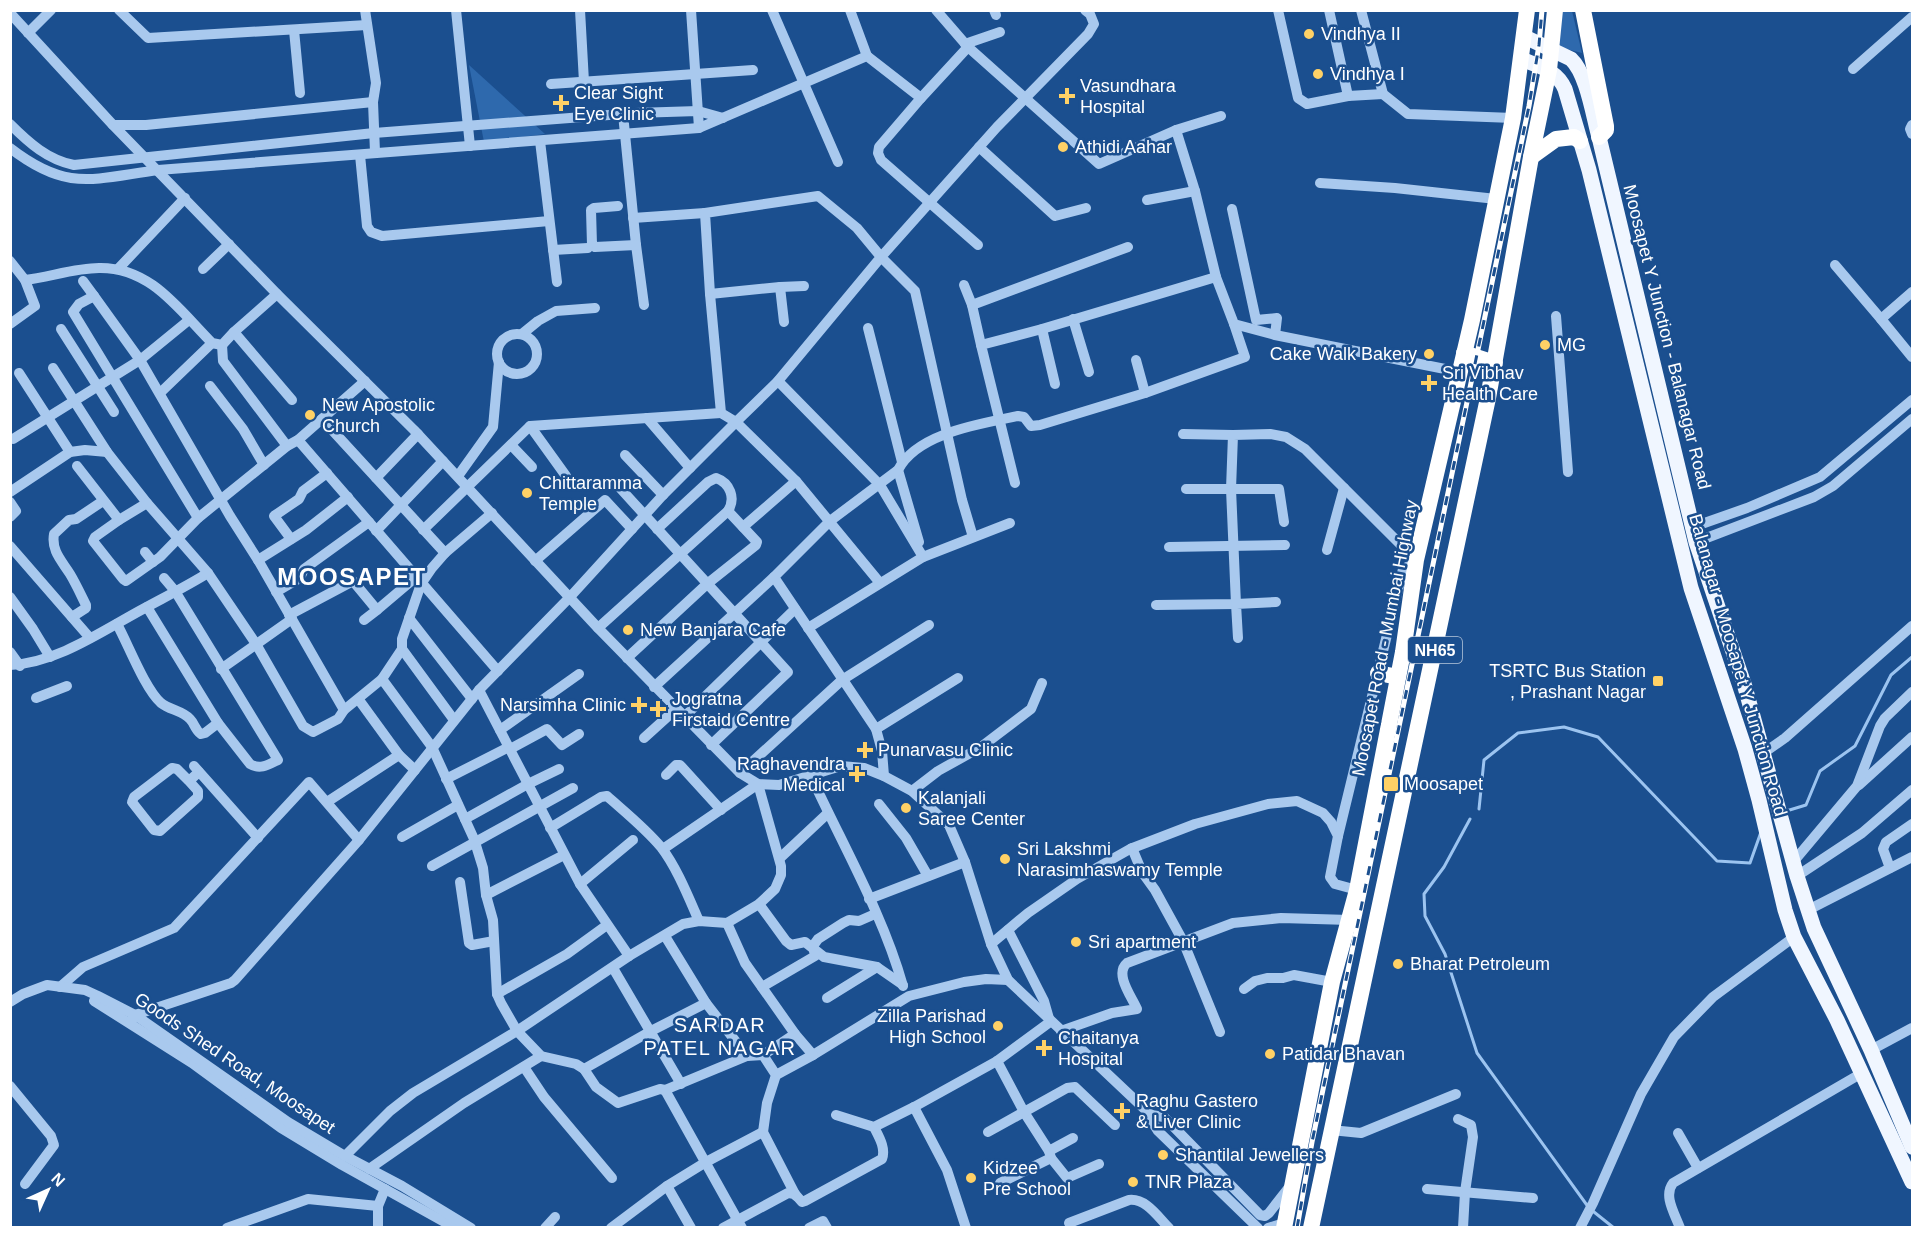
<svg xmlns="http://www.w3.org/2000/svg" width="1923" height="1238" viewBox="0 0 1923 1238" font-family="Arial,sans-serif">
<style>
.park{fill:#2e69ad}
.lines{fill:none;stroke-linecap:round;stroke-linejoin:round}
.stream{stroke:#9cc4f0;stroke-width:3}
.minor{stroke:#a9c9ee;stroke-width:10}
.major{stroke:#f0f6ff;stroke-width:15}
.highway{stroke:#fff;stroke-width:16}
.rail-casing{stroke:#fff;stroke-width:5}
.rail{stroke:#1b4f8f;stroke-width:3;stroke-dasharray:9;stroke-linecap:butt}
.poi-dot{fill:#ffd166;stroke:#1b4f8f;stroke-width:2}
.labels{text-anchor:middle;stroke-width:5;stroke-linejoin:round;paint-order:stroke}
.shield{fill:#1b4f8f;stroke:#bbcadd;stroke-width:1.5}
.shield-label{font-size:16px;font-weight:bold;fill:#fff}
.poi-label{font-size:18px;fill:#fff;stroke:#1b4f8f;text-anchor:start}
.street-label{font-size:18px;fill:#fff;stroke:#1b4f8f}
.neighbourhood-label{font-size:20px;letter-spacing:1.5px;fill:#fff;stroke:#1b4f8f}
.district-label{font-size:24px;font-weight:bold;letter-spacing:1.5px;fill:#fff;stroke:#1b4f8f}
</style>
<rect width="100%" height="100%" fill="#1b4f8f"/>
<g class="park">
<path d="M1561,11H1572L1582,53L1558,47Z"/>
<path d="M469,65L545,134L484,142Z"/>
</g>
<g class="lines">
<g class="stream">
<path d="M1479,809L1484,760L1518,733L1564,727L1598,737L1717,861L1750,863L1761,832"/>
<path d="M1783,812L1806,805L1820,771L1855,746L1891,675L1912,657"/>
<path d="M1470,819L1444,867L1424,894L1425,916L1445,954L1477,1053L1589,1208L1614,1228"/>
</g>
<g class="minor">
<path d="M119,10L148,38L367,25"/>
<path d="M365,10L376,83L373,102L375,152"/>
<path d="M456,10L470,146"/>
<path d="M580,10L584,82"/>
<path d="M691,10L699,128"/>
<path d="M772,10L838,162"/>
<path d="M850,10L867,56"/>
<path d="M936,10L968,47L1099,164L1176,130L1221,116"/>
<path d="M994,10L996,15"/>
<path d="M1278,10L1298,98L1307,104L1348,96L1383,94"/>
<path d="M1329,10L1348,96"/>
<path d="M1361,10L1383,94L1408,114L1513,118"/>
<path d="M10,13L113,125L277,294L414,430L598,628L740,773L758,784L779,785L841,766L864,768L884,776L912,791L949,825L965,862L991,944L1008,980L1151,1115L1153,1123L1158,1131L1258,1228"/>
<path d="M294,30L300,93"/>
<path d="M28,33L51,10"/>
<path d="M965,44L1000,32"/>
<path d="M1853,69L1912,17"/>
<path d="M551,84L753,70"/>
<path d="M921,98L968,47"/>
<path d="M623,114L636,245L644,305"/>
<path d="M10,124C29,143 48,160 74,165L374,133L635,113L698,111L723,118"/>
<path d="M113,125H146L373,102"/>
<path d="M1912,125L1910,129L1912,134"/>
<path d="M1176,130L1195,191L1216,277L1234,324L1275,335L1460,372"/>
<path d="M540,141L557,282"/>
<path d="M979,147L1055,216L1086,208"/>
<path d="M10,148C67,192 92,179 158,170L699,128L867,56L921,98L879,147L878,153L881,160L978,245"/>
<path d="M360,155L367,226L371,232L382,236L549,221"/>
<path d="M1320,183L1395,188L1496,199"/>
<path d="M1147,200L1195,191"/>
<path d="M618,206L594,208L591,210L592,245L595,247L636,245"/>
<path d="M1232,209L1256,320L1277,318L1275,335"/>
<path d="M633,218L705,213"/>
<path d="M553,250L588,248"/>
<path d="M10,261L25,280C49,277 76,268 99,268C151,267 179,310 212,343L222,345L234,332L277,294"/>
<path d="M1835,265L1881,319"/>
<path d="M118,269L185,198"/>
<path d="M203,269L229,244"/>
<path d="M83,281L94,296"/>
<path d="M964,285L972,305L981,345"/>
<path d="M780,287L804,286"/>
<path d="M1912,292L1881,319L1912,357"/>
<path d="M710,294L780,287L784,322"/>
<path d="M972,305L1128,247"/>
<path d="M1556,316L1568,472"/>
<path d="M1073,319L1089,372"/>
<path d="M10,324L35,306L25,280"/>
<path d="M868,328L902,462"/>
<path d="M61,329L114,412"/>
<path d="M1042,329L1055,384"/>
<path d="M234,332L292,400"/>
<path d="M522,334L538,321L556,311L595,308"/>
<circle cx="517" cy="354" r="20"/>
<path d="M222,345L223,361L287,446"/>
<path d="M1136,360L1145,393"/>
<path d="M53,368L107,452L147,503L208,573L256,644L303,726L313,732L338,719L344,710L382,679L402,649V639L421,584L432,568L445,553L492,513"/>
<path d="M19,373L70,452"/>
<path d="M778,381L880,485L923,557"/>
<path d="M210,386L243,429L264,465"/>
<path d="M160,393L212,343"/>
<path d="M647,418L690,468"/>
<path d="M322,419L445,553"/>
<path d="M530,426L566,476"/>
<path d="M1183,434L1233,435"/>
<path d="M13,439L140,360L189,320"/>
<path d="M298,440L498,671"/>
<path d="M511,445L532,467"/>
<path d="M625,455L663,495"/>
<path d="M77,466L119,520L147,503"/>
<path d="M898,470L919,542"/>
<path d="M458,476L493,427L499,362"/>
<path d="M376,478L418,434"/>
<path d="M1015,483L981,345L1042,329L1216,277"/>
<path d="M620,488L788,672L711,745"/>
<path d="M1186,489H1279L1284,522"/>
<path d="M10,492L70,452L85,450L107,452"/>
<path d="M10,502L16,511L10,517"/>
<path d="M198,518L76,317L73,312L79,304L94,296L140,360L230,516L258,560L344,710"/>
<path d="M119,520L95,537L93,541L123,579L126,581L160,557L198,518L287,446L298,440L365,381"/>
<path d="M743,527L796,481"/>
<path d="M1693,527L1747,508L1820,477L1912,400"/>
<path d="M423,530L530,426L721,413"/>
<path d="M376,531L443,461"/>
<path d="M973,537L962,500L915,291L881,257L857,228L818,196L705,213L710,294L721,413L736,422L778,381L881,257L997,127L1088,34L1094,24L1090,14L1085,10"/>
<path d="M291,539L274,516L299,499L303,491L327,473"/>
<path d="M1696,542L1814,497L1833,486L1912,419"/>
<path d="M10,546L90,638"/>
<path d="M1169,547L1285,545"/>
<path d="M1327,550L1344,488"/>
<path d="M145,552L153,562"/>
<path d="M258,560L306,530L348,497"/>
<path d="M535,561L605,500L632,529"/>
<path d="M164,578L175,591L278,760C268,765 260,770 250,764L218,723"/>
<path d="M276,592L300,578L304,569L369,522"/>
<path d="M10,597L33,629L50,657"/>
<path d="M1156,605L1236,604L1231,489L1233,435L1270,434L1286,437L1305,449L1416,560"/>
<path d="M289,615L353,581L377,610L416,577"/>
<path d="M72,617L86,608V605C81,595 76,584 70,574C62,561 51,551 54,534L69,520L76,519L103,501"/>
<path d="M409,618L472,699"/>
<path d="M364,620L377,610"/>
<path d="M117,624C128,644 145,689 161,703C170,710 183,711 190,719C195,724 195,730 201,734L205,733L218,723L147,607"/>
<path d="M598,628L728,511"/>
<path d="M808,628L923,557L1010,523"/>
<path d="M1238,638L1236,604L1276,602"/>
<path d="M402,649L454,720"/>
<path d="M10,652L20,666"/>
<path d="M627,658L707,584L756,545L757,542L728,511C736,498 730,483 716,478L708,482L657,529"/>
<path d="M10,665C57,663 102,631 143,609C165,597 187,586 208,573"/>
<path d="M221,669L292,619"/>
<path d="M382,679L432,747L474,839L483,868L486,895L493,920L497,994L501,1003L517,1031L541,1056L576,1064L584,1069L596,1087L618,1103L660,1089L665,1090"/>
<path d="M654,687L774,577"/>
<path d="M479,690L580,884L629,956"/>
<path d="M36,698L67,686"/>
<path d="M359,700L399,755L415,770"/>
<path d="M684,717L795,609"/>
<path d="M876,729L958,678"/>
<path d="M500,730L579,674"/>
<path d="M644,738L676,709"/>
<path d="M510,749L547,729L562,745L579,734"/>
<path d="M1765,752L1785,738L1912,626"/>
<path d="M194,766L258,838"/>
<path d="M740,773L842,680L929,625"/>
<path d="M666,775L676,765H680L721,810"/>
<path d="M811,776C842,844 883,914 903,986"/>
<path d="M884,776L882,751L876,729L774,577L830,521L898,470C917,433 980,424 1018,416L1024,417L1031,426L1040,425L1145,393L1245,357L1234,324"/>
<path d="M446,779L509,747"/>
<path d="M189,781L177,769L172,768L134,797L132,802L154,830L160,831L198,797V791L189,781L199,772"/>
<path d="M1859,785L1912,737"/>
<path d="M912,791L938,771L981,747L1031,709L1042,683"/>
<path d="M327,802L399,755"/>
<path d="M879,804L906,838L928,876"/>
<path d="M465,819L528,784L559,769"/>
<path d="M550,828L601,797L607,796C625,812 645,828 661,847C677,868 688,896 699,921"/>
<path d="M1338,836L1403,569L1409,566L1415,569"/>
<path d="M402,837L458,805"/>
<path d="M1132,848L1142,872L1155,890L1183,941L1220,1032"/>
<path d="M780,858L828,813"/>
<path d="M1794,861L1857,786L1880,726L1885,718L1912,692"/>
<path d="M432,866L573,788"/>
<path d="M1890,868L1883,849L1886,842L1912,824"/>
<path d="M1797,876L1862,833L1912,790"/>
<path d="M460,882L469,943L472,945L494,941"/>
<path d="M580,884L633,840"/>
<path d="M486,895L564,855"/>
<path d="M869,899L965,862"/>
<path d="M759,904L786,941L791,945L805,942L824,957L877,967"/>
<path d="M1808,910L1912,857"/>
<path d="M727,923L745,963L795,1034L813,1055L909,996L964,982L986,979L1008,980"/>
<path d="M665,936L706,1003"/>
<path d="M991,944L1028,913L1077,879L1130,849L1195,824L1268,804L1297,801L1323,813L1331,822L1338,836L1330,877L1335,884L1357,890"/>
<path d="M613,968L681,1084"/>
<path d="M60,987L83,967L174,928L309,782L359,840"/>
<path d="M762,987L815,956L813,946L818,939L843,923L849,920L859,921L875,914"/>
<path d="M1244,989L1255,981L1267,978H1283L1294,975L1332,982"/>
<path d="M497,994L567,954L607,925"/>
<path d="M827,998L877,967L903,985"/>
<path d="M94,1001L192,1063L281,1128L342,1165L455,1228"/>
<path d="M10,1002L23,994L47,985L85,990L98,996L135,1015L288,1122L345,1156L402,1186L471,1228"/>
<path d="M130,1023L135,1015L231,983L235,980L359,840L479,690L570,597L663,495L736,422L796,481L880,583"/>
<path d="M1061,1031L1112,1013L1137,1009C1132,997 1114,974 1127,963L1233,923L1281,918L1350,920"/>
<path d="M1871,1050L1912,1028"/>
<path d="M763,1055L795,1034"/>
<path d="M997,1061L1024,1112L1049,1151L1051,1158L1067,1178L1099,1164"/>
<path d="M524,1067L544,1097L612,1178"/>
<path d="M584,1069L651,1031L706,1003L747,1056"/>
<path d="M776,1075L813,1055"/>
<path d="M10,1086L51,1136L54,1145L25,1184"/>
<path d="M914,1107L947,1170L966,1228"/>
<path d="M836,1115L874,1127L914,1107L997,1061L1050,1022L1044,1001L1008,930"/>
<path d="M1151,1115L1164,1117L1260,1215L1265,1216L1269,1213L1290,1186"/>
<path d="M1458,1119L1471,1125L1473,1137L1465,1192L1463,1228"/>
<path d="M1331,1130L1361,1133L1456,1094"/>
<path d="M988,1132L1067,1088L1075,1087L1115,1125"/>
<path d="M1678,1133L1698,1168"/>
<path d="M1049,1151L1073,1138"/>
<path d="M345,1156L390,1111L413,1093L517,1031L629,956L683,924L699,921L727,923L759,904L775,889L781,875V866L758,784L663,849"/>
<path d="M369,1169L464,1103L541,1056"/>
<path d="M1000,1183L1051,1158"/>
<path d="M667,1186L691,1228"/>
<path d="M1427,1189L1533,1198"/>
<path d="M1069,1223L1129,1200C1146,1198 1158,1217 1169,1228"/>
<path d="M227,1228L308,1199L378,1206"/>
<path d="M378,1228V1206L385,1189"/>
<path d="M545,1228L555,1217"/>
<path d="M611,1228L667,1186L706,1162L763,1132"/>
<path d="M723,1228L788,1193L795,1194L802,1202L805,1201L882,1159C886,1148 879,1137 874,1127"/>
<path d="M742,1228L665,1090L747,1056L763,1055L776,1075L767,1103L763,1132L796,1196"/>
<path d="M809,1228L823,1221L827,1228"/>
<path d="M1268,1228L1284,1223"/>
<path d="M1580,1228L1593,1203L1641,1094L1674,1037L1713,997L1794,937"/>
<path d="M1680,1228C1675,1214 1663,1196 1673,1183L1862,1073"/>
</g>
<g class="major">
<path d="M1525,37L1571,59C1587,74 1593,116 1599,137L1696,542L1745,687L1797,876L1814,928L1871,1050L1912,1147"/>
<path d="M1521,59C1538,66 1557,70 1565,89L1589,170L1691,588L1745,749L1759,800L1785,910L1794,937L1837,1020L1912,1182"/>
</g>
<g class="highway">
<path d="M1583,10L1606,126V130L1599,137"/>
<path d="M1531,157L1556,139L1574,137L1580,141"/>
<path d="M1464,353L1495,363"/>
<path d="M1378,673L1398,677"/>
<path d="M1284,1228L1332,982L1357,890L1403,652L1416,560L1472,320L1513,118L1527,10"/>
<path d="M1311,1228L1488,398L1531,157L1549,70L1555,10"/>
</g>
<g class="rail-casing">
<path id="rail" d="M1297,1228L1312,1142L1529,106L1539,45L1542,10"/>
</g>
<use href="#rail" class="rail"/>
</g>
<g class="poi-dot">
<circle cx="1309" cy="34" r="6"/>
<circle cx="1318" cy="74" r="6"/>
<path d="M1064 87h6v6h6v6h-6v6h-6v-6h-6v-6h6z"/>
<path d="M558 94h6v6h6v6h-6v6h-6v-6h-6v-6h6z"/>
<circle cx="1063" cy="147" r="6"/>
<circle cx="1545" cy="345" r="6"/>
<circle cx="1429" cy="354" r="6"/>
<path d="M1426 374h6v6h6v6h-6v6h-6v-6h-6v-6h6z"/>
<circle cx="310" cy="415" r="6"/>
<circle cx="527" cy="493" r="6"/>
<circle cx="628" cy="630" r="6"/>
<rect x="1652" y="675" width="12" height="12" rx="3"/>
<path d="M636 696h6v6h6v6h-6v6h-6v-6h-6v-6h6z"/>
<path d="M655 700h6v6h6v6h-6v6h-6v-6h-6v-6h6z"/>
<path d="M862 741h6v6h6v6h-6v6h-6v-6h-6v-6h6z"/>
<path d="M854 765h6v6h6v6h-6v6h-6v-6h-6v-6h6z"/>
<rect x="1383" y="776" width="16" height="16" rx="3"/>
<circle cx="906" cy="808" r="6"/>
<circle cx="1005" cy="859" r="6"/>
<circle cx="1076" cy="942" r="6"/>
<circle cx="1398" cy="964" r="6"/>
<circle cx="998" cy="1026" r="6"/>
<path d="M1041 1039h6v6h6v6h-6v6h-6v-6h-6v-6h6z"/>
<circle cx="1270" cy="1054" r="6"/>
<path d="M1119 1102h6v6h6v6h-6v6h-6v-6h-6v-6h6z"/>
<circle cx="1163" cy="1155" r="6"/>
<circle cx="971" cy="1178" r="6"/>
<circle cx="1133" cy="1182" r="6"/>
</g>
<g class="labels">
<rect class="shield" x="1408" y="637" width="54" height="26" rx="4.5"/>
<g class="shield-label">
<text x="1435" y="656">NH65</text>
</g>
<g class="poi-label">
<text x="1321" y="40">Vindhya II</text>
<text x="1330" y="80">Vindhya I</text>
<text x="1080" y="92">Vasundhara<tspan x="1080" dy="21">Hospital</tspan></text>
<text x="574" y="99">Clear Sight<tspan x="574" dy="21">Eye Clinic</tspan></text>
<text x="1075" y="153">Athidi Aahar</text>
<text x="1557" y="351">MG</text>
<text x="1417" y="360" text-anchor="end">Cake Walk Bakery</text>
<text x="1442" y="379">Sri Vibhav<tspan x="1442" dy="21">Health Care</tspan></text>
<text x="322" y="411">New Apostolic<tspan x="322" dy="21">Church</tspan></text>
<text x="539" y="489">Chittaramma<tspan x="539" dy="21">Temple</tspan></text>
<text x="640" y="636">New Banjara Cafe</text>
<text x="1646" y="677" text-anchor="end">TSRTC Bus Station<tspan x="1646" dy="21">, Prashant Nagar</tspan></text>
<text x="672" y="705">Jogratna<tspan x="672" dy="21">Firstaid Centre</tspan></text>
<text x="626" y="711" text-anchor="end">Narsimha Clinic</text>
<text x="878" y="756">Punarvasu Clinic</text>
<text x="845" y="770" text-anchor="end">Raghavendra<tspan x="845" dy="21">Medical</tspan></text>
<text x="1404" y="790">Moosapet</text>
<text x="918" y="804">Kalanjali<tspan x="918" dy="21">Saree Center</tspan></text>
<text x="1017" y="855">Sri Lakshmi<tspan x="1017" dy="21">Narasimhaswamy Temple</tspan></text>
<text x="1088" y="948">Sri apartment</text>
<text x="1410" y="970">Bharat Petroleum</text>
<text x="986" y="1022" text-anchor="end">Zilla Parishad<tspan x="986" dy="21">High School</tspan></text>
<text x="1058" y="1044">Chaitanya<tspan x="1058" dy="21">Hospital</tspan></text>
<text x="1282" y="1060">Patidar Bhavan</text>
<text x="1136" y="1107">Raghu Gastero<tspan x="1136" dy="21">&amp; Liver Clinic</tspan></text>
<text x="1175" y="1161">Shantilal Jewellers</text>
<text x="983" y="1174">Kidzee<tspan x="983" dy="21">Pre School</tspan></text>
<text x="1145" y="1188">TNR Plaza</text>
</g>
<g class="street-label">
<text transform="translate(1667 337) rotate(76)" y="6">Moosapet Y Junction - Balanagar Road</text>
<text transform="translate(1385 638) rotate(-79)" y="6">Moosapet Road - Mumbai Highway</text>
<text transform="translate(1738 665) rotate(74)" y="6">Balanagar - Moosapet Y Junction Road</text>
<text transform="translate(235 1063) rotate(34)" y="6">Goods Shed Road, Moosapet</text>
</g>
<g class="neighbourhood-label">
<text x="720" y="1032">SARDAR<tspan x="720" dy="23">PATEL NAGAR</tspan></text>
</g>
<g class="district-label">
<text x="352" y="585">MOOSAPET</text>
</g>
</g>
<rect width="1923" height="1238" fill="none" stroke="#ffffff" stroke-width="24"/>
<g transform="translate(48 1190) rotate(45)" stroke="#1b4f8f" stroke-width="4.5" paint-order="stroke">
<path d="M0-4.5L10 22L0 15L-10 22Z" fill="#ffffff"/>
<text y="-9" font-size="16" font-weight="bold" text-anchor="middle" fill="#ffffff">N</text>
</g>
</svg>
